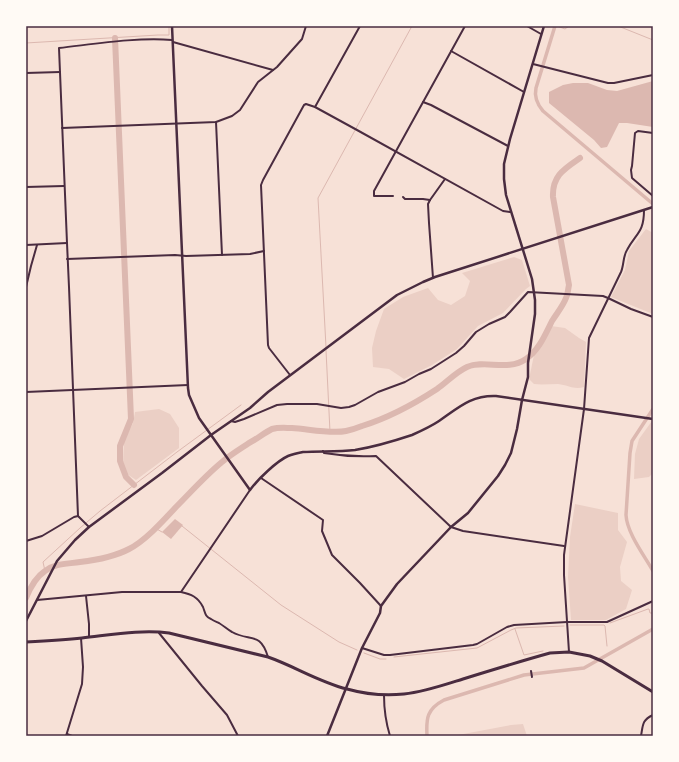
<svg xmlns="http://www.w3.org/2000/svg" width="679" height="762" viewBox="0 0 679 762" font-family="Overpass,sans-serif">
<style>
.green{fill:#ebcfc5}
.water{fill:#dcb8b0}
.lines{fill:none;stroke-linecap:round;stroke-linejoin:round}
.stream{stroke:#dcb8b0;stroke-width:1}
.canal{stroke:#dcb8b0;stroke-width:3.5}
.river{stroke:#dcb8b0;stroke-width:6}
.minor{stroke:#4a2c40;stroke-width:2}
.tertiary{stroke:#4a2c40;stroke-width:2.5}
.secondary{stroke:#4a2c40;stroke-width:3}
.neatline{fill:none;stroke:#4a2c40;stroke-width:1.5}
</style>
<rect width="100%" height="100%" fill="#f7e1d7"/>
<g class="green">
<path d="M646,229L653,233V314L611,297L625,270L629,251Z"/>
<path d="M514,257L522,260L530,286L526,289L503,313L478,326L457,349L432,365L404,379L389,369L373,367L372,348L376,331L384,309L403,297L428,288L438,300L451,305L465,296L470,281L462,273Z"/>
<path d="M551,326L565,328L579,338L586,342L584,387C574,390 568,385 558,384C550,384 542,385 534,384L529,379L534,355L543,343Z"/>
<path d="M159,409L170,414L179,428V448L136,480L127,474L123,462L124,441L133,423L135,412Z"/>
<path d="M652,421H653V473L649,477L634,479L635,454L639,439Z"/>
<path d="M575,504L618,513V530L627,542L620,567L621,581L632,590L626,609L606,620H571L568,577L570,537Z"/>
<path d="M523,724L527,736H437V735H458L511,725Z"/>
</g>
<g class="water">
<path d="M653,81V127L627,123H619L607,147L601,148L594,140L549,103V92L563,85L573,83H588L607,90L617,91Z"/>
<path d="M175,519L183,525L171,539L162,532Z"/>
</g>
<g class="lines">
<g class="stream">
<path d="M557,26L565,29L569,26"/>
<path d="M618,26L653,40"/>
<path d="M26,43L158,35H169V26"/>
<path d="M326,347L318,198L412,26"/>
<path d="M326,350L330,432"/>
<path d="M182,526L281,605L339,642L357,650"/>
<path d="M155,528L162,532"/>
<path d="M45,571L43,562L80,528L100,511L177,452L241,405"/>
<path d="M610,623L648,609H649L650,613H652"/>
<path d="M570,625H604L605,626L607,646"/>
<path d="M515,629L524,655L543,651"/>
<path d="M364,653L380,659H386"/>
<path d="M394,657L477,648L511,630L516,628L564,626"/>
</g>
<g class="canal">
<path d="M555,26L536,88C534,97 537,104 543,111L653,204"/>
<path d="M653,409L632,441L630,453L626,515C627,533 644,555 653,571"/>
<path d="M427,736C426,718 427,709 444,700L524,675L584,668L653,629"/>
</g>
<g class="river">
<path d="M115,38L131,419L120,446V461L126,477L134,485"/>
<path d="M26,598C30,588 36,577 45,571C55,563 68,564 80,562C97,560 114,557 129,549C145,541 163,521 176,507C191,492 205,476 222,462C230,455 240,449 249,443C257,439 264,433 272,429C279,427 286,428 292,428C308,429 331,434 346,431C351,430 357,428 362,426C388,418 414,404 437,389C447,382 456,372 467,367C485,359 507,372 526,359C539,350 545,335 552,321C557,313 563,306 566,298C568,294 568,289 569,285L553,197C552,176 564,169 580,158"/>
</g>
<g class="minor">
<path d="M527,26L541,34"/>
<path d="M173,42L273,70"/>
<path d="M451,51L524,92"/>
<path d="M533,64L608,83H614L653,75"/>
<path d="M26,73L60,72"/>
<path d="M423,102L431,105L508,146"/>
<path d="M315,107L360,26"/>
<path d="M216,122L222,255"/>
<path d="M62,128L216,122L232,116L240,110L258,82L277,67L302,39L306,26"/>
<path d="M653,133L638,131L635,133L632,166L631,170L632,178L653,196"/>
<path d="M26,187L64,186"/>
<path d="M393,196H374V191L465,26"/>
<path d="M403,197L405,199H423L430,200"/>
<path d="M26,245L67,243"/>
<path d="M67,259L175,255L186,256L250,254L264,251"/>
<path d="M433,278L429,223L428,204L430,200L445,179"/>
<path d="M26,287L31,266L37,245"/>
<path d="M290,375L269,348L268,345L261,185L263,180L304,105L306,104L315,107L357,130L503,211L510,212"/>
<path d="M26,392L188,385"/>
<path d="M231,421L235,422L244,419L277,405L287,404H317L341,408L349,407L355,405L378,392L405,382L419,374L431,369L456,353L464,346L476,332L489,324L505,317L510,312L528,292L603,296L608,298L631,309L653,317"/>
<path d="M323,451L324,453C342,456 358,457 376,456L451,527L463,531L564,546"/>
<path d="M261,478L323,520L322,531L332,555L360,583L381,606"/>
<path d="M89,527L78,516L69,287L67,243L59,48C95,44 137,37 172,40"/>
<path d="M26,541L42,536L74,517L78,516"/>
<path d="M181,592L250,490"/>
<path d="M86,596L89,624V637"/>
<path d="M37,600L122,592H181C191,594 198,597 203,607C205,612 205,617 211,619C214,621 217,622 219,623C224,626 228,630 232,632C250,642 260,631 268,657"/>
<path d="M159,633L202,686L227,715L238,736"/>
<path d="M362,648L384,655H390L473,645L477,644L507,627L514,625L567,622H607L653,601"/>
<path d="M569,652L564,575V555L584,409L589,338L621,272C624,265 623,256 627,250C636,233 644,233 644,210"/>
<path d="M531,671L532,677"/>
<path d="M384,695C384,709 386,723 390,736"/>
<path d="M67,734L72,736"/>
<path d="M66,736L82,684L83,667L81,638"/>
<path d="M641,736C643,725 642,720 653,715"/>
</g>
<g class="tertiary">
<path d="M172,26L188,388L189,395L199,418L250,490C258,479 277,461 288,456C293,454 298,453 303,452C321,451 338,452 355,450C374,447 394,441 412,435C421,431 430,427 439,421C458,408 471,395 496,396L653,419"/>
<path d="M26,621L57,561L75,540L89,527L162,473L211,435L250,408L268,392L397,295L423,282L435,277L653,207"/>
<path d="M327,736L362,648L380,613L381,606L397,584L451,527L468,513L498,476L505,465L511,453L517,429L522,400L528,377V363L535,314V300L532,279L506,195L504,179V164L510,139L544,26"/>
</g>
<path class="secondary" d="M26,642C45,641 64,640 82,638C110,635 142,629 169,633L268,657C294,666 319,682 347,689C365,694 385,696 404,694C424,692 444,685 463,679C492,670 521,661 550,653L569,652L590,656L602,661L653,692"/>
</g>
<rect width="679" height="762" fill="none" stroke="#fffaf5" stroke-width="54"/>
<rect x="27" y="27" width="625" height="708" class="neatline"/>
</svg>
